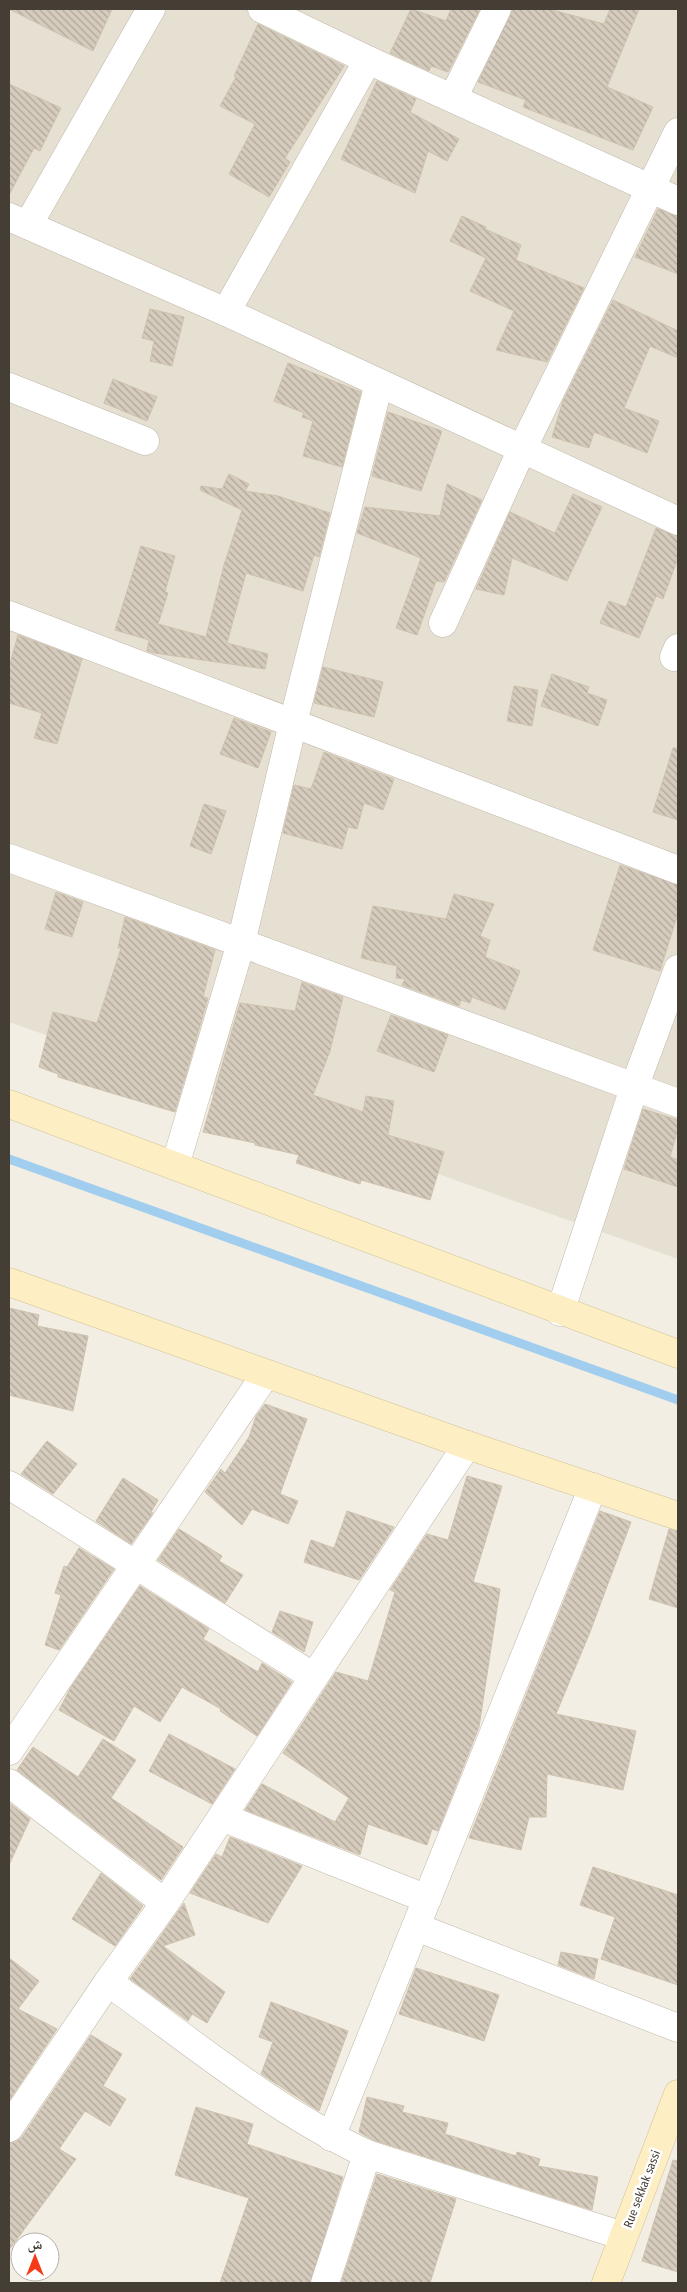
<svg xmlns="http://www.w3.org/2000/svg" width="687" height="2292" viewBox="0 0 687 2292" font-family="'Fira Sans Condensed','Noto Naskh Arabic',sans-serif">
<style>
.residential{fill:#e6e0d2}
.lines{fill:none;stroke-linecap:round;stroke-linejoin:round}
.stream{stroke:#a1ceee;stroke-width:9}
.building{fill:url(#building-back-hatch);stroke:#cec1ad}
.street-casing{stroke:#c0b8aa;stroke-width:29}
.secondary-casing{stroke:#d1c295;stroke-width:29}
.street{stroke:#fff;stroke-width:28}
.secondary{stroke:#fdefc3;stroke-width:28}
.labels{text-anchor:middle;stroke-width:5;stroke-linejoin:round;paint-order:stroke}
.street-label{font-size:12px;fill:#443e34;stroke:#fff}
</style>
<defs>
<pattern id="building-back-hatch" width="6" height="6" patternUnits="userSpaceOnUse" patternTransform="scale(1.25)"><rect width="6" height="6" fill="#d6ccbd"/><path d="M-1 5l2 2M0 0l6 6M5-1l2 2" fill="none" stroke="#afa79a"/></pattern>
</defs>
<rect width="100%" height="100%" fill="#f2eee4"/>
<path class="residential" d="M9,9H678V1259L9,1022Z"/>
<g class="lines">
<path class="stream" d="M9,1159L678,1400"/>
</g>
<g class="building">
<path d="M9,9H112L93,51Z"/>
<path d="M411,9L446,21L451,9H480L448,72L431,66L429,71L390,53Z"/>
<path d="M513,9H549L604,24L610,9H639L607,87L653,107L633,150L523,107L526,100L478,82Z"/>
<path d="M258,24L344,66L285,158L290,162L269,197L229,174L255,124L220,106L236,77L234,76Z"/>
<path d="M377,81L416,99L410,112L459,139L447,161L428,151L415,193L341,159Z"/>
<path d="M9,84L61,108L40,151L34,148L9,195Z"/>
<path d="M658,209L678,216V274L635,257Z"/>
<path d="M462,216L486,227L485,229L521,245L516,260L584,288L547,362L496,350L514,311L470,291L486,258L450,241Z"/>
<path d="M613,300L678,331V358L650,346L624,408L659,421L647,453L594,432L589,448L552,437L563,401Z"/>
<path d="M150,309L184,317L172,366L150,361L154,341L142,338Z"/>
<path d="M288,363L361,392L342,467L303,456L313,421L302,417L304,413L274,401Z"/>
<path d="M113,379L157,397L147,421L104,403Z"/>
<path d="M388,412L442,431L421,491L372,476Z"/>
<path d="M229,474L249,484L245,491L278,496L330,513L319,557L314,555L303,591L246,573L227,643L268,654L265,669L154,653L147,651L149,640L115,630L141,546L175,556L165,592L168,593L158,624L206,637L224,565L242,510L200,490L201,486L222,489Z"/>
<path d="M447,484L482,500L444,582L436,581L417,635L396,628L421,558L357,533L365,507L440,516Z"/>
<path d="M573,494L602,507L567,581L512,558L504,595L476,589L510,512L555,533Z"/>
<path d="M656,528L678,536V558L663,599L656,596L639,638L600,623L609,601L626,607Z"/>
<path d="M18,635L82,659L57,744L34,738L42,713L9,703V667Z"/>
<path d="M323,667L383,682L374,717L314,703Z"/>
<path d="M552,674L589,687L587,693L607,700L598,726L541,706Z"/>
<path d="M514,686L538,690L532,726L507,721Z"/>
<path d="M234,718L271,732L258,768L220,754Z"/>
<path d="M673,748H678V820L653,812Z"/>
<path d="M324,752L394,779L383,810L364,803L357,829L348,827L342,849L283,833L294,785L311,789Z"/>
<path d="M204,804L226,811L211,854L190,846Z"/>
<path d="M620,865L678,885V913L660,971L593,950Z"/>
<path d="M56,892L83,902L72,937L45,929Z"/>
<path d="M454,894L494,904L480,936L490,940L485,957L520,971L505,1010L472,997L470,1003L461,1000L459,1006L402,985L405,979L396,978L397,966L361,958L373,906L446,919Z"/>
<path d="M125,917L215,950L203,997L208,998L175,1112L58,1077V1074L39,1067L53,1012L97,1023L121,948H118Z"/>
<path d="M302,982L343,997L330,1051L313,1095L363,1112L366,1096L394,1101L388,1135L444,1152L430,1200L361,1180L360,1184L296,1163L299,1155L255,1145V1143L203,1132L240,1003L295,1011Z"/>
<path d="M391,1015L448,1035L434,1072L377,1051Z"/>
<path d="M643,1109L678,1120V1128L670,1157L678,1160V1187L624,1169Z"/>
<path d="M9,1308L39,1315L37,1326L88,1336L73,1411L9,1395Z"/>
<path d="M265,1404L307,1419L280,1494L298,1501L288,1524L252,1509L242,1525L205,1492L221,1469L225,1473L249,1437L256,1416Z"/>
<path d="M47,1441L77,1464L53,1494L21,1474Z"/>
<path d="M467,1476L502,1486L473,1582L500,1589L479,1727L438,1831L432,1829L427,1845L368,1824L360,1855L245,1810L262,1784L335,1822L349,1798L283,1753L336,1672L368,1681L395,1592L390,1590L427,1534L448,1540Z"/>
<path d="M123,1478L158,1500L151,1512L153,1513L131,1544L96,1521Z"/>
<path d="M347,1511L394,1527L359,1580L304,1562L311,1540L334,1548Z"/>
<path d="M600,1511L631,1522L590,1632L556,1714L636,1731L623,1790L547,1774L546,1817H529L521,1850L469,1838Z"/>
<path d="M179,1529L222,1556L219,1561L243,1575L225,1603L158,1560Z"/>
<path d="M669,1529L678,1531V1608L649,1599Z"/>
<path d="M79,1548L114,1569L59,1650L45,1645L61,1595L55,1593L64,1566L67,1567Z"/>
<path d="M140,1586L209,1629L203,1639L258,1672L262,1663L292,1682L257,1736L220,1711L221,1709L182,1687L160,1722L134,1706L114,1741L59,1710L71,1687Z"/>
<path d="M280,1611L313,1622L304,1652L272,1632Z"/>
<path d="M169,1734L235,1769L212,1804L149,1771Z"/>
<path d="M103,1739L136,1760L111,1798L183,1847L161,1880L17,1770L33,1747L78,1777Z"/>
<path d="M9,1803L30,1819L9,1865Z"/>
<path d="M230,1837L302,1866L268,1923L190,1893L216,1854L222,1857Z"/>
<path d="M593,1867L678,1895V1985L601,1959L615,1917L580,1905Z"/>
<path d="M101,1873L143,1906L115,1946L72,1919Z"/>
<path d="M184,1903L195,1935L163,1946L225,1992L207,2023L192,2014L188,2021L130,1979Z"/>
<path d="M561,1952L598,1959L594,1979L558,1965Z"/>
<path d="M9,1958L39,1981L18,2009L57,2029L9,2101Z"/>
<path d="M416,1968L499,1995L484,2041L399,2014Z"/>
<path d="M271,2002L348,2031L319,2111L261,2074L273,2042L259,2037Z"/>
<path d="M91,2035L122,2054L103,2086L126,2099L110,2126L85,2111L59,2149L76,2159L9,2250V2143L16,2142L22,2137Z"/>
<path d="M367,2097L404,2106L402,2112L448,2123L445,2134L516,2156L517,2152L540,2159L538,2166L598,2177L592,2210L373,2140L359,2132Z"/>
<path d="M196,2107L253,2124L247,2144L343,2177L310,2283H220L249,2198L175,2175Z"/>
<path d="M673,2160L678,2161V2272L642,2261Z"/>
<path d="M377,2174L456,2199L430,2283H341Z"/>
</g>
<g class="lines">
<g class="street-casing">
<g id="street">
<path d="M262,9L368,60L678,201"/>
<path d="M453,98L497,9"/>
<path d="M9,217L226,312L678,521"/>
<path d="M28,225L151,9"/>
<path d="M226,312L368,60"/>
<path d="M9,387L145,441"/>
<path d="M9,615L678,870"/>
<path d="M443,623L522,449L678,132"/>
<path d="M674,657L678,648"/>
<path d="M9,858L678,1103"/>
<path d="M175,1166L241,943L293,723L379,383"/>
<path d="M560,1312L634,1088L678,969"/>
<path d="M9,1485L314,1677"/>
<path d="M9,1751L266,1374"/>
<path d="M9,1783L165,1903"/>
<path d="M222,1817L427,1899"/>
<path d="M416,1927L678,2028"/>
<path d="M108,1982C192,2042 273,2110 367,2154L623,2236"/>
<path d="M9,2128L108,1982L165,1903L467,1445"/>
<path d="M331,2137L593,1487"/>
<path d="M325,2283L367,2154"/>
</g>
</g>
<g class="secondary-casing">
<g id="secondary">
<path d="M9,1104L678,1354"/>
<path d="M9,1282L467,1445L678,1516"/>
<path d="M606,2283L678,2094"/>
</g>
</g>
<use href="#street" class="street"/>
<use href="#secondary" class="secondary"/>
</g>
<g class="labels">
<g class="street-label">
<text transform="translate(642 2189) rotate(-69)" y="4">Rue sekkak sassi</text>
</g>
</g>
<rect width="687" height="2292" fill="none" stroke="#443e34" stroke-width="20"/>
<g transform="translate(35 2257)"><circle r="24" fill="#ffffff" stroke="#b4b2ae"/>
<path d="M0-4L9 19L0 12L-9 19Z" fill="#f53a18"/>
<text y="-8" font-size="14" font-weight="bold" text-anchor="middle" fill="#443e34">ش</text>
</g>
</svg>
